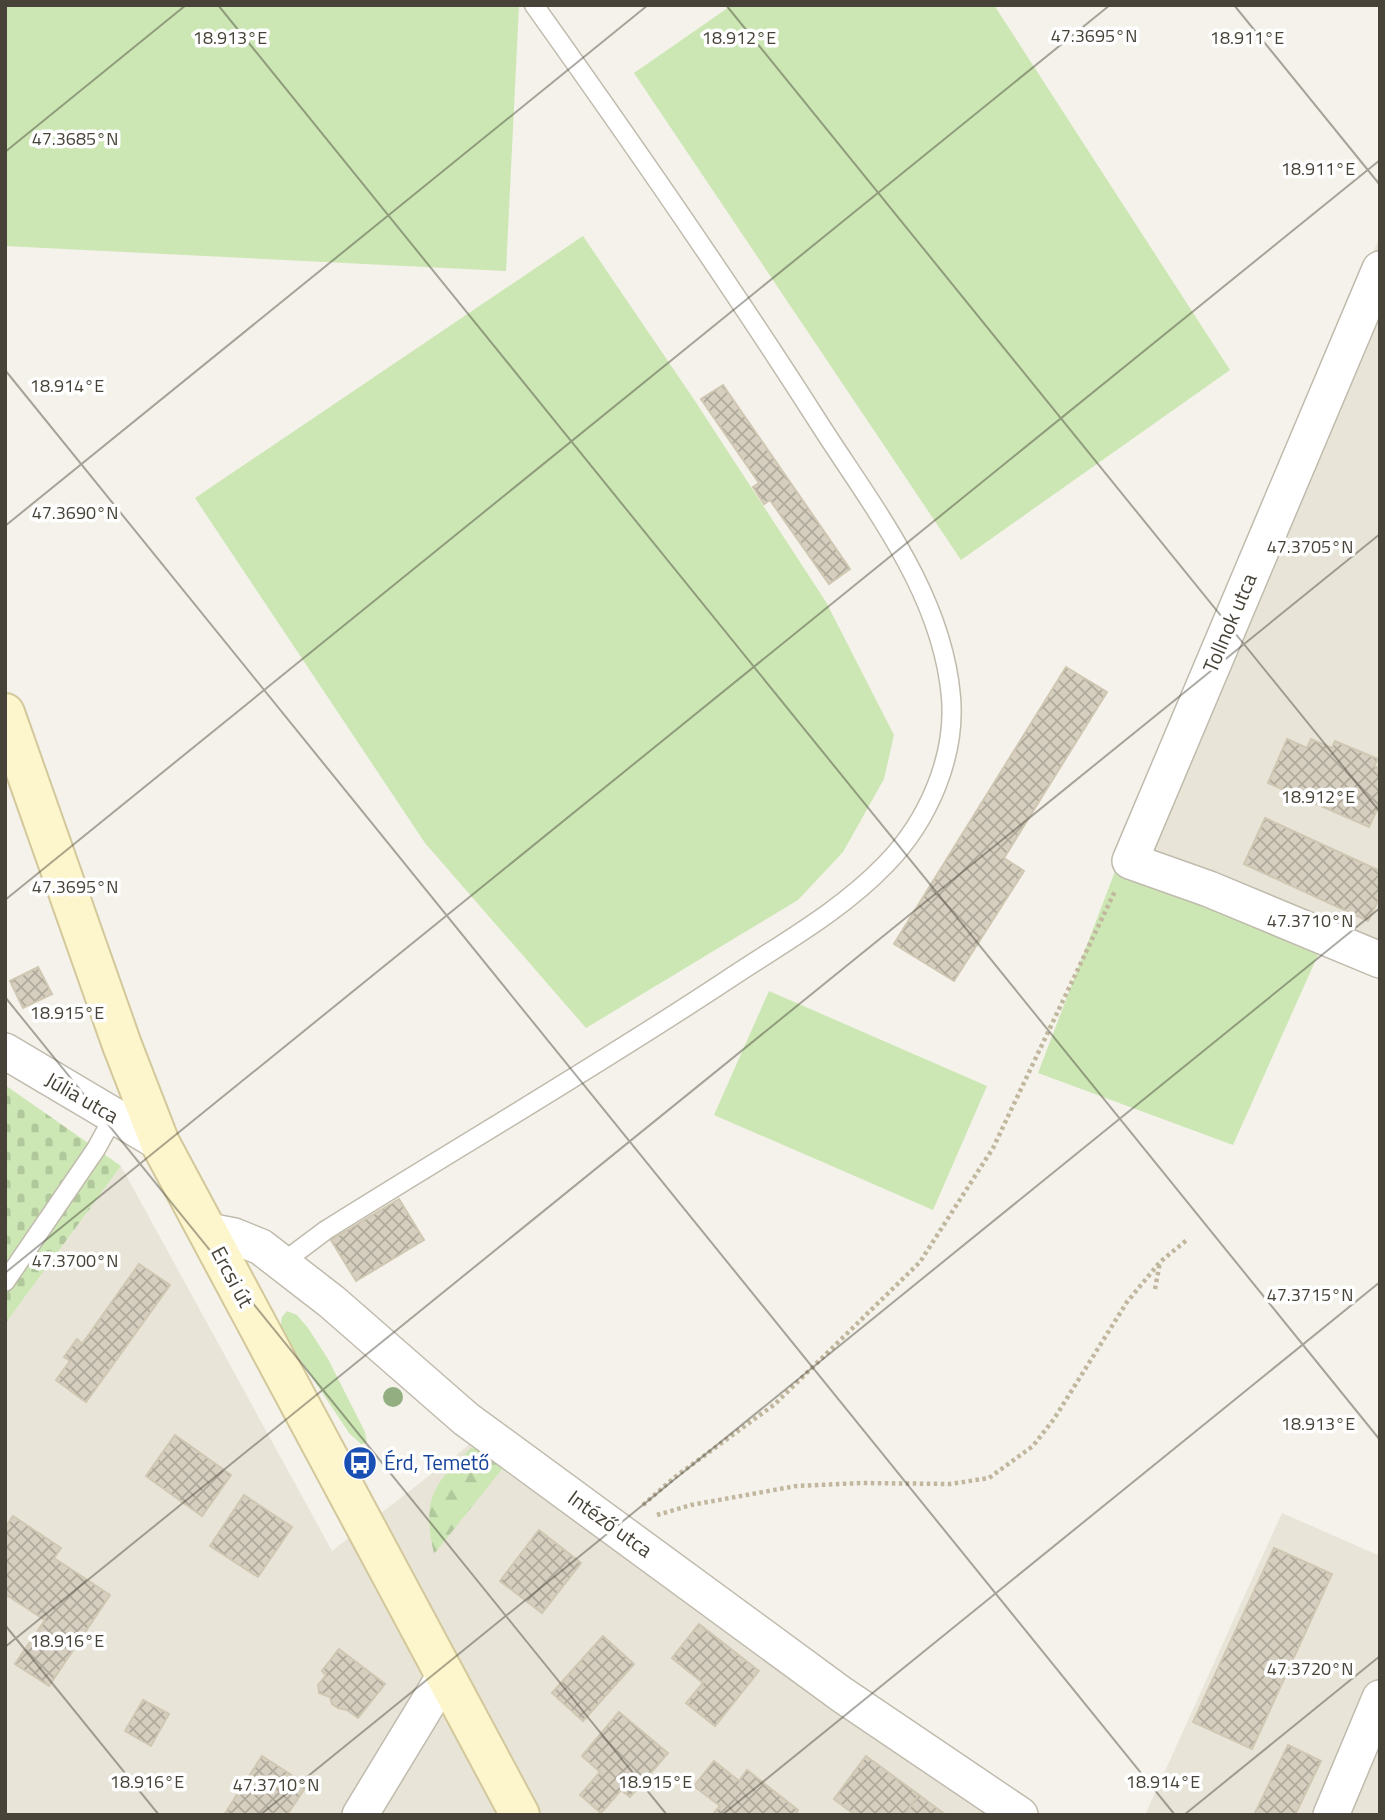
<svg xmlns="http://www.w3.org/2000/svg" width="1385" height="1820" viewBox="0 0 1385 1820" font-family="'Titillium Web',sans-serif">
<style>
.residential{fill:#e8e4d8}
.green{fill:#cce7b4}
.forest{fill:url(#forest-firs)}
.cemetery{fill:url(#cemetery-stones)}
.building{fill:url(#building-cross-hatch);stroke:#d0c7b3;stroke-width:2}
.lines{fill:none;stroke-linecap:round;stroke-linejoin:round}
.lane-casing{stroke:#c0bbad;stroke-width:21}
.street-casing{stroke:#c0bbad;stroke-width:38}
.secondary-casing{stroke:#d3c89b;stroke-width:42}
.path{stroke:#c1b79e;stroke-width:4.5;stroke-dasharray:3.5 3.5;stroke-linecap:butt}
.lane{stroke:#fff;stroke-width:18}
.street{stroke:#fff;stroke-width:35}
.secondary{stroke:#fdf5cc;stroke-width:38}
.tree{fill:#93af82}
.ticks{fill:none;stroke:#484338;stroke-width:2;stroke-opacity:0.45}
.labels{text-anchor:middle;stroke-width:7;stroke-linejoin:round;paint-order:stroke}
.street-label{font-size:21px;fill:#484338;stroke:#fff}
.transit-label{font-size:21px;fill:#164399;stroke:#fff;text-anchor:start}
.ticks-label{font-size:18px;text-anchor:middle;fill:#484338;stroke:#fff;stroke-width:7;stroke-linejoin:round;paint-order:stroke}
</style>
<defs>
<pattern id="forest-firs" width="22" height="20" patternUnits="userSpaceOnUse" patternTransform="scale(1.75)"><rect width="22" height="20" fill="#cce7b4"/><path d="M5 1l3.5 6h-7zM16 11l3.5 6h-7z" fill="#b1c79c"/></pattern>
<pattern id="cemetery-stones" width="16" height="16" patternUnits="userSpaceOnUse" patternTransform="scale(1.75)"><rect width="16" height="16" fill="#cce7b4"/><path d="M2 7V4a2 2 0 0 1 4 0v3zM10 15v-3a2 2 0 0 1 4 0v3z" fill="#b1c79c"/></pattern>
<pattern id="building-cross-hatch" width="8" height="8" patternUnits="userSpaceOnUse" patternTransform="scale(1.75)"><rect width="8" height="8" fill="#d6cfc0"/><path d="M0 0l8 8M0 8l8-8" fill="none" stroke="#b0aa9d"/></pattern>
</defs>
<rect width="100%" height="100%" fill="#f4f2ea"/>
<g class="residential">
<path d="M1380,236V971L1119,861Z"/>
<path d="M121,1166L332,1551L469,1445L501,1429L1037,1815H5V1324Z"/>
<path d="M1282,1513L1380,1556V1815H1145Z"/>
</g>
<g class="green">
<path d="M5,5H519L506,271L5,246Z"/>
<path d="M732,5H994L1230,370L961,560L634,73Z"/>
<path d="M583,236L693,398L826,602L894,735L884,779L843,852L798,900L586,1028L425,843L195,498Z"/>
<path d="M1119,861L1322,946L1233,1145L1038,1073Z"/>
<path d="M769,991L987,1086L933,1210L714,1115Z"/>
<path d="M287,1311L297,1315L308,1328L328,1359L365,1432L367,1443L361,1444L349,1433L280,1329L282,1317Z"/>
</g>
<path class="forest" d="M471,1448L480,1449L503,1468L434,1554C422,1500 432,1485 471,1448Z"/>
<path class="cemetery" d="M5,1085L121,1166L5,1324Z"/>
<g class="building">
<path d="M723,385L850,569L829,584L770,500L764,504L753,487L759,483L701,399Z"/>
<path d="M1066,667L1107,692L1004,858L1024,871L954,981L894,944Z"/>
<path d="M1287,739L1307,748L1311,739L1332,748L1335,741L1378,759L1374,766L1380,769V803L1369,827L1268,783Z"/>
<path d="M1265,818L1380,871V897L1368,921L1244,864Z"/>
<path d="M38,967L52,994L23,1008L10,981Z"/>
<path d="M399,1199L424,1240L356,1281L331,1240Z"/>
<path d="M139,1264L170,1285L86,1402L56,1380L70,1361L64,1357L77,1339L82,1344Z"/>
<path d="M175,1435L231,1475L202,1516L146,1476Z"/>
<path d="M244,1495L292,1527L258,1577L210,1546Z"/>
<path d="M13,1516L61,1548L54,1558L110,1595L49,1686L15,1664L45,1620L5,1594V1528Z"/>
<path d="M539,1530L581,1563L542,1613L500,1581Z"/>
<path d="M1274,1548L1332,1574L1252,1749L1193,1722Z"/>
<path d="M699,1624L759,1671L715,1726L686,1703L703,1683L672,1658Z"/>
<path d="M603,1636L634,1664L583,1721L552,1693Z"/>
<path d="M339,1649L385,1684L358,1718L347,1710L338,1708L332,1704L330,1697L319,1693L318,1685L326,1675L322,1671Z"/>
<path d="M143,1700L169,1714L151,1746L125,1731Z"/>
<path d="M619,1712L668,1753L630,1797L621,1790L601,1813L580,1795L600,1772L582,1756Z"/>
<path d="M1288,1745L1321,1761L1295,1815H1254Z"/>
<path d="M262,1756L307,1785L287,1815H224Z"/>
<path d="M866,1756L919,1795L904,1815H855L834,1799Z"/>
<path d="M714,1761L739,1781L747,1770L798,1810L795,1815H712L720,1806L694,1786Z"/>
<path d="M919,1795L946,1815H904Z"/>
</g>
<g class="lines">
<g class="lane-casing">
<g id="lane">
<path d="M282,1263L326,1230C458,1147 594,1068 724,982C779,945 840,912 886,864C928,821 956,757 951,697C942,592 871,505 817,420C727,279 631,141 534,5"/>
<path d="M5,1282L96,1149L114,1116"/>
</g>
</g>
<g class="street-casing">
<g id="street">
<path d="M1380,269L1130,861L1209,889L1380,960"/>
<path d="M5,1051L160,1143"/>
<path d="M208,1231L234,1236L261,1247L332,1302L466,1419L841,1694L1020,1815"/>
<path d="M360,1815L445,1675"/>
<path d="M1331,1815L1380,1698"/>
</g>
</g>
<g class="secondary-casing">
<path id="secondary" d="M5,713L122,1045L160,1143L520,1815"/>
</g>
<g class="path">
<path d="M1155,1289L1160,1262"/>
<path d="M643,1505L675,1477L775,1404L920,1262L993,1148L1115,891"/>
<path d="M657,1515L691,1505L796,1486L862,1483L950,1484L989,1478L1033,1446L1054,1419L1127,1302L1160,1262L1188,1239"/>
</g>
<use href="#lane" class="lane"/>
<use href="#street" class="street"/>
<use href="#secondary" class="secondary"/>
</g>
<circle class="tree" cx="393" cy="1397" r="10"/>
<path class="ticks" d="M218,5L1380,1440M726,5L1380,812M1234,5L1380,185M5,152L186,5M5,370L1175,1815M5,526L648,5M5,900L1110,5M5,997L667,1815M5,1273L1380,160M5,1625L159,1815M5,1647L1380,534M260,1815L1380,908M722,1815L1380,1282M1184,1815L1380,1656"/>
<defs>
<g id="bus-disc" transform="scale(1.75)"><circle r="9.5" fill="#1a4fb4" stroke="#fff"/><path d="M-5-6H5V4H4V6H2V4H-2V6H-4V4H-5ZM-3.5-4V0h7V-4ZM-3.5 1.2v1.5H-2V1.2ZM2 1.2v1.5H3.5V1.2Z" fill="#fff"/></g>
</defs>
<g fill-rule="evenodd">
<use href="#bus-disc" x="360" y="1463"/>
</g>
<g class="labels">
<g class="street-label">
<text transform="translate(1230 623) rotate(-67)" y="7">Tollnok utca</text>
<text transform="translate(82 1098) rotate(30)" y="7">Júlia utca</text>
<text transform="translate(232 1277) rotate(62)" y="7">Ercsi út</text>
<text transform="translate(610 1524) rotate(36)" y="7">Intéző utca</text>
</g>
<g class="transit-label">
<text x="384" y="1470">Érd, Temető</text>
</g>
</g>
<g class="ticks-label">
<text x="1094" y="42">47.3695°N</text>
<text x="230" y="44">18.913°E</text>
<text x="739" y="44">18.912°E</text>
<text x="1247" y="44">18.911°E</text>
<text x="75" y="145">47.3685°N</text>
<text x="1318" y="175">18.911°E</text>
<text x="67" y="392">18.914°E</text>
<text x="75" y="519">47.3690°N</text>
<text x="1310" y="553">47.3705°N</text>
<text x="1318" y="803">18.912°E</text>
<text x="75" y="893">47.3695°N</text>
<text x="1310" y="927">47.3710°N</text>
<text x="67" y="1019">18.915°E</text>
<text x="75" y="1267">47.3700°N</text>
<text x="1310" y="1301">47.3715°N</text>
<text x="1318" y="1430">18.913°E</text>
<text x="67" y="1647">18.916°E</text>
<text x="1310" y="1675">47.3720°N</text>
<text x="147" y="1788">18.916°E</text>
<text x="655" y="1788">18.915°E</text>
<text x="1163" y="1788">18.914°E</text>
<text x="276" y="1791">47.3710°N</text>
</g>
<rect width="1385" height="1820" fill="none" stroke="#484338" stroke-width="14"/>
</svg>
